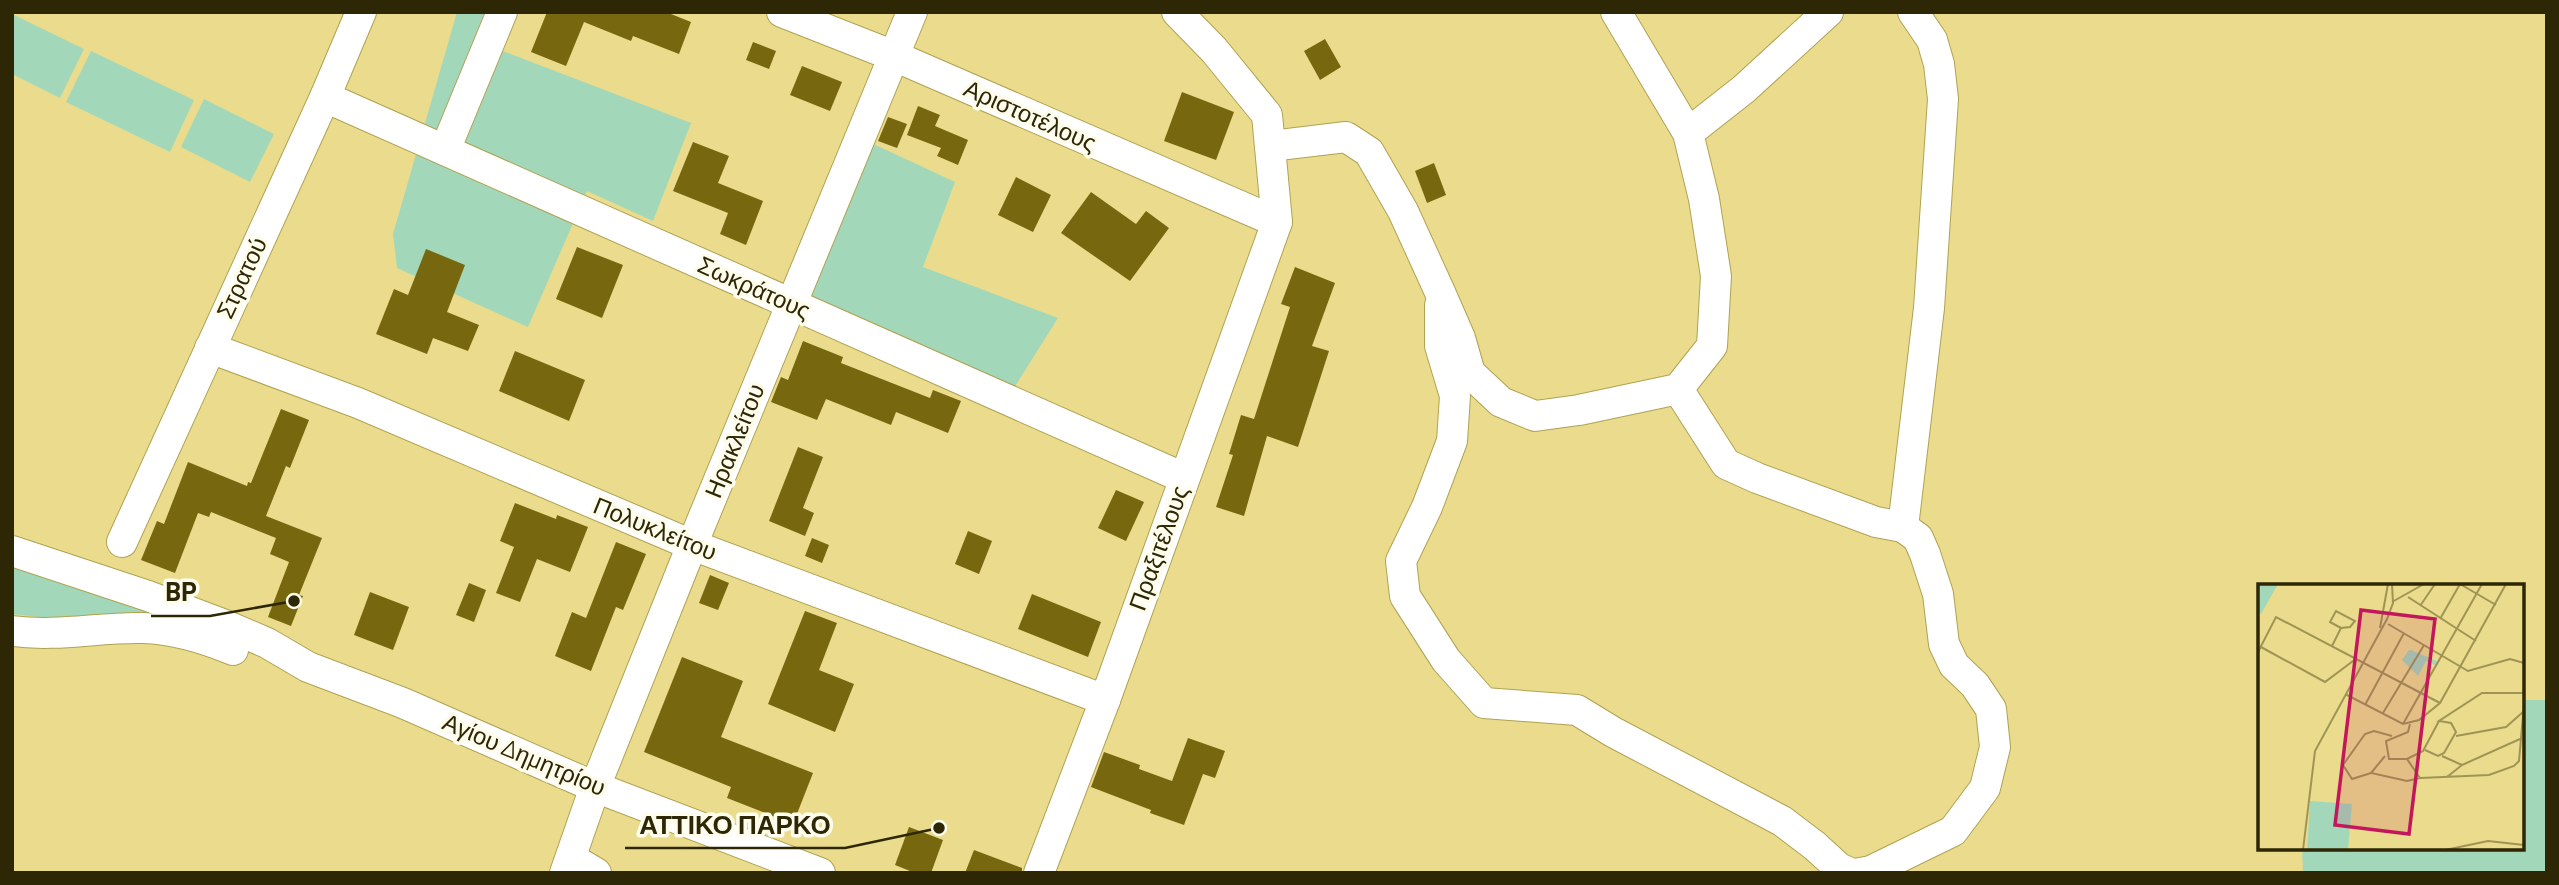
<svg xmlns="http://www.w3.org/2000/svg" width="2559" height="885" viewBox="0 0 2559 885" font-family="Barlow,sans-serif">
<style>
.green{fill:#a2d8b9}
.building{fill:#776810}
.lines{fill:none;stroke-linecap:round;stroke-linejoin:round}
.minor-casing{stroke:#b0a253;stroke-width:32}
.minor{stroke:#fff;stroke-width:30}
.labels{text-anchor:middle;stroke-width:7;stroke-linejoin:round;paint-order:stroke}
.street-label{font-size:24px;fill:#2e2705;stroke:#fefcec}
.inset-road{fill:none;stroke:#9f9456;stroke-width:2}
.view{fill:#c2185b;fill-opacity:0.15;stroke:#c2185b;stroke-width:3.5}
.inset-edge{fill:none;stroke:#2e2705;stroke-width:3.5}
.leader{fill:none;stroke:#2e2705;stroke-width:2.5}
.callout-dot{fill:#2e2705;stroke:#fefcec;stroke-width:2.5}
.callout-label{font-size:26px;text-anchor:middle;font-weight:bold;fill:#2e2705;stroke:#fefcec;stroke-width:7;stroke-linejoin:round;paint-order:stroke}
</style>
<rect width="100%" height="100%" fill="#eadc8c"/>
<g class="green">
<path d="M457,12H515L500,50L691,123L653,221L587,191L528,327L397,268L393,234Z"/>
<path d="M12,14L84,49L60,98L12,74Z"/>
<path d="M91,51L194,100L170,152L66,102Z"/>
<path d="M204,99L274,134L250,182L181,147Z"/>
<path d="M867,141L955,182L923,267L1058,318L1012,391L790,293Z"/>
<path d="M12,564L161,612L56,619L12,614Z"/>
<path d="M2522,700H2547V873H2303L2302,848H2522Z"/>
</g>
<g class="building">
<path d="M547,12H666L691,22L679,54L633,36L631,41L584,22L566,66L531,52Z"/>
<path d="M1325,39L1341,67L1320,80L1304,51Z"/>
<path d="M753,42L776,51L769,69L746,60Z"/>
<path d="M802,66L842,82L830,111L790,95Z"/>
<path d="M1182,92L1234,112L1216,160L1164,141Z"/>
<path d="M918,106L940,115L935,126L968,140L958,165L937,156L941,148L907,135Z"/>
<path d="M888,117L907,124L897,148L878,141Z"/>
<path d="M693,142L729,156L718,183L763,201L746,245L720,234L728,213L673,191Z"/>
<path d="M1434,163L1446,195L1427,203L1415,171Z"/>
<path d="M1016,177L1051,195L1033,232L998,215Z"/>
<path d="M1091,192L1136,224L1146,211L1169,228L1130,281L1061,233Z"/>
<path d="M577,247L623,265L602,318L556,299Z"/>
<path d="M426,249L465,265L447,312L479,325L468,351L433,338L427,354L376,334L394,289L408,295Z"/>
<path d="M1295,267L1335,283L1312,346L1329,351L1298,447L1267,436L1244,516L1216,507L1233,455L1229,454L1241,415L1254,419L1290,307L1281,304Z"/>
<path d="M803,341L843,357L841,363L930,398L933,390L961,401L948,433L896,412L891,425L826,399L817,420L771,402L781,377L788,380Z"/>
<path d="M515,351L585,380L569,421L499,391Z"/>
<path d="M281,409L309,420L290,468L286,466L266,516L322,538L299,595L303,596L291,626L268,617L289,562L270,554L276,538L211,512L209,517L198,513L175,573L141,560L157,521L164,524L188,462L247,486L248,482L251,483Z"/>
<path d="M798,447L823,457L803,508L814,513L805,536L769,521Z"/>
<path d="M1116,490L1144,502L1126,541L1098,528Z"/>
<path d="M515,503L556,519L557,515L588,527L570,572L537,559L520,602L496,593L514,547L500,541Z"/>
<path d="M968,531L992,541L979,574L955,564Z"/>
<path d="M812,538L829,545L822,563L805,556Z"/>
<path d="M616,542L646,554L623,610L616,607L591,671L555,656L572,612L586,618Z"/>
<path d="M710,575L729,583L718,610L699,603Z"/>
<path d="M469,583L486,590L474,622L456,615Z"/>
<path d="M370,592L409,607L393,650L354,635Z"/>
<path d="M1032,594L1101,622L1088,657L1018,629Z"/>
<path d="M805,611L837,623L819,670L854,684L835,732L768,704Z"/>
<path d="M682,657L743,681L721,737L813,773L793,824L727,798L731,787L644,752Z"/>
<path d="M1188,738L1225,751L1215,778L1203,774L1184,825L1150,813L1151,810L1091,787L1104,752L1140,765L1139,769L1172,781Z"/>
<path d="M909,827L943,840L931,873H915L895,865Z"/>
<path d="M974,850L1022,868V873H965Z"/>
</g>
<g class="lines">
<g class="minor-casing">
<g id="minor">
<path d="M782,12L894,56L1277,222"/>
<path d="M325,97L1184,478"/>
<path d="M1688,133L1744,89L1828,12"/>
<path d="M1270,146L1346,137L1369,152L1403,211L1439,290L1460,338L1470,373L1501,402L1535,416L1579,410L1678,389L1712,346L1716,276L1704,199L1688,133L1616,12"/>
<path d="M445,150L502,12"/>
<path d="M1440,305V346L1455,396L1452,441L1427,507L1401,561L1405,596L1446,660L1484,703L1577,710L1613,732L1782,821L1815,846L1839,868L1850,873"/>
<path d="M210,348L358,403L692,545L1105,700"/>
<path d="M1678,389L1726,464L1757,478L1876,522L1903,527L1929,308L1943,99L1939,64L1932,40L1913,12"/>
<path d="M122,542L325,97L361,12"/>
<path d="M12,551L148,596L225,625L267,643L308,667L403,703L595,787L820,873"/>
<path d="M12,631C57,637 99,627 143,628C175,629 204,638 233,650"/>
<path d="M571,858L596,873"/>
<path d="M565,873L595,787L692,545L912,12"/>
<path d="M1039,873L1105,700L1277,222L1267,115L1214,50L1177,12"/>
<path d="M1860,873L1871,871L1953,831L1985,788L1995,747L1991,709L1975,685L1954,665L1944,644L1938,594L1925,554L1918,538L1903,527"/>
</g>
</g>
<use href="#minor" class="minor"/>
</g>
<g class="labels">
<g class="street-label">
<text transform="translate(1030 116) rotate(24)" y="8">Αριστοτέλους</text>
<text transform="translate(242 278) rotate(-65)" y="8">Στρατού</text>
<text transform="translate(754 288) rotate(24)" y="8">Σωκράτους</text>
<text transform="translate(735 441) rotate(-68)" y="8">Ηρακλείτου</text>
<text transform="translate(655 529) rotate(22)" y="8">Πολυκλείτου</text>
<text transform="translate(1159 548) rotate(-70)" y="8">Πραξιτέλους</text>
<text transform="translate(524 755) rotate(23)" y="8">Αγίου Δημητρίου</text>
</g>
</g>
<g transform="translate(2258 584)">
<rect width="266" height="266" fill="#eadc8c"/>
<path d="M0,0H20L3,30L0,28ZM151,66H153L181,78L179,82L168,77L160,92L144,76ZM52,217L94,220L90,266L49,265Z" fill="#a2d8b9"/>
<path class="inset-road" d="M202,0L238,21M150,13L218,57M134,18L166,0M162,22L177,0M182,35L202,0M130,40L210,87L252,75L266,79M122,44L130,0M74,62L83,44L92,43L97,37L78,27L72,38L83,44M3,63L67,98L99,74M0,68L18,33L182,119M87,110L145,140L161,136L182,119L248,0M107,121L146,49M125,129L166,61M145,140L224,0M152,140L150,148L128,157L131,175H149L165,167L181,137M198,152L248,143L265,128M167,166L180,172L186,169L198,148L193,139L181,137L224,109H266M127,172L113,189L149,197L162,194L149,175M184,172L204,181M113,189L94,195L85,181L107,150L116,147L134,152M189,193L204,181L262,155M162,194L231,191L256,182L261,177L266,120M45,266L57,167L129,35L135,19L134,0M117,266H149M187,266L230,257L266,261"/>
<path class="view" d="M103,26L177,35L151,250L77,241Z"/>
<rect width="266" height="266" class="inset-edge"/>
</g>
<path class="leader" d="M294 601L210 616H151M939 828L845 848H625"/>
<g class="callout-dot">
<circle cx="294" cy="601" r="7"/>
<circle cx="939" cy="828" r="7"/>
</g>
<g class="callout-label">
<text x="181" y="601">BP</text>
<text x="735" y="834">ΑΤΤΙΚΟ ΠΑΡΚΟ</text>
</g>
<rect width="2559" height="885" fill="none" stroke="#2e2705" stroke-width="28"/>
</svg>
